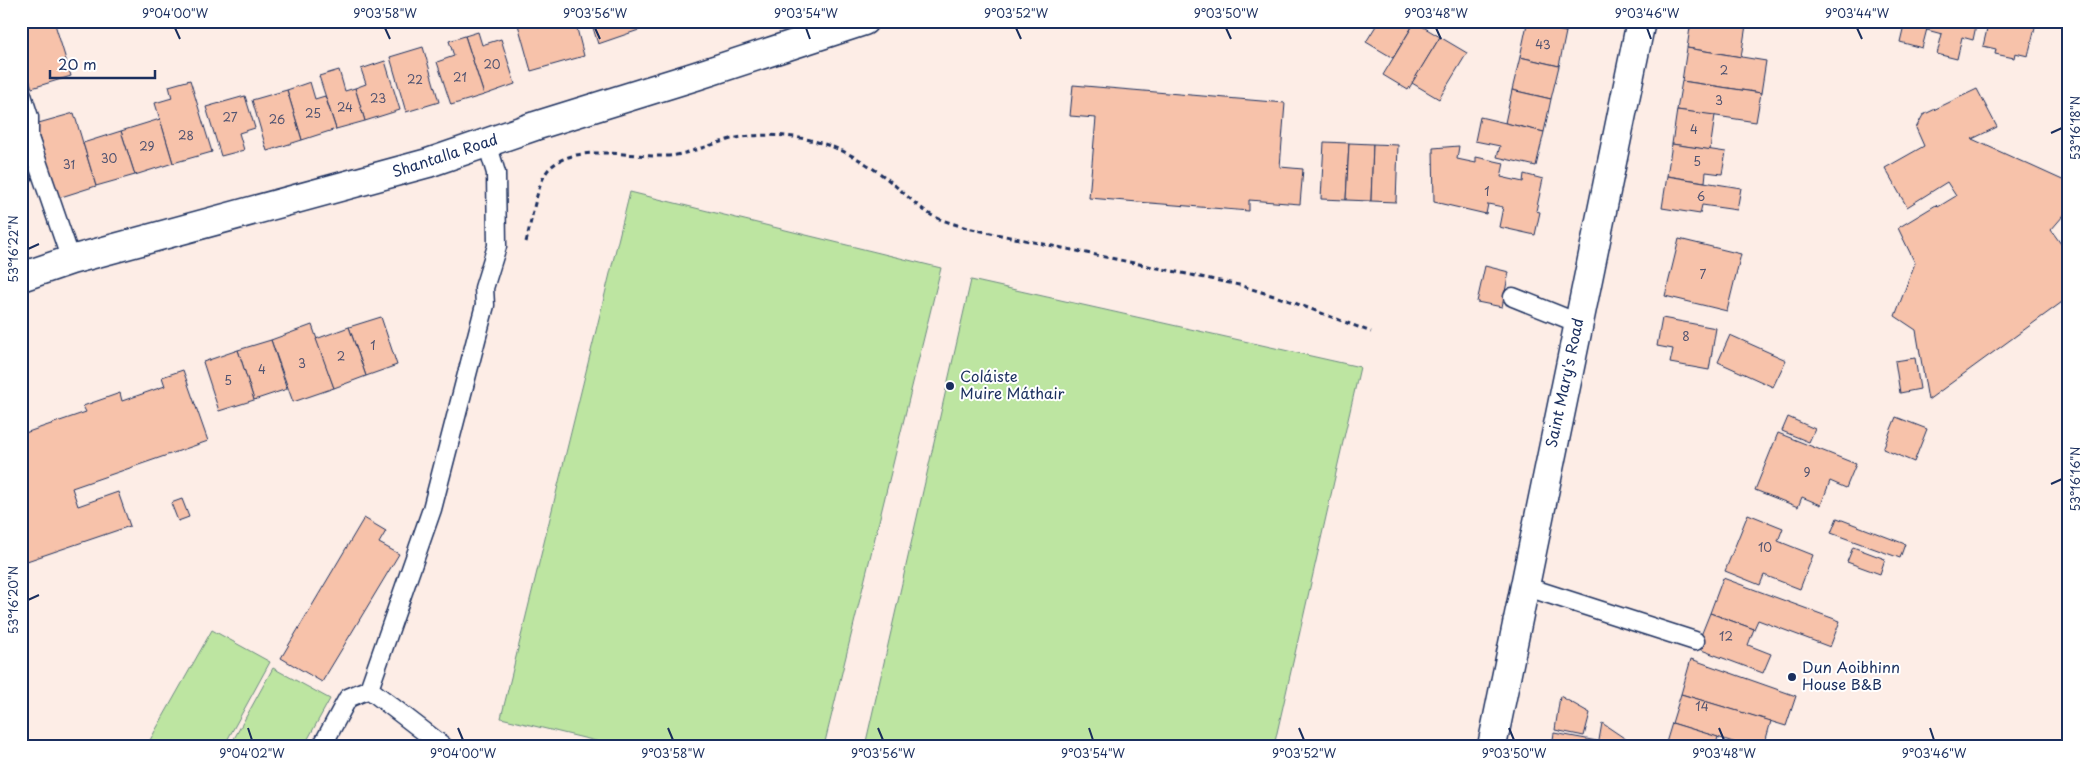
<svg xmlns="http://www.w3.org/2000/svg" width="2090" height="767" viewBox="0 0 2090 767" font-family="'Playpen Sans',sans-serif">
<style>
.green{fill:#bde5a1;stroke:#6c8a80}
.building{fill:#f7c2aa;stroke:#1b2f5e}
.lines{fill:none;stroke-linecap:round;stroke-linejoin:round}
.lane-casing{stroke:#1b2f5e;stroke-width:21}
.secondary-casing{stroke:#1b2f5e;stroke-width:31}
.path{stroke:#1b2f5e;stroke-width:3;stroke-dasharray:5 4;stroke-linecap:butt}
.lane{stroke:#fff;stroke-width:18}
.secondary{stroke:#fff;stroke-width:28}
.ticks{fill:none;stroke:#1b2f5e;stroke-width:2}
.poi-dot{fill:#1b2f5e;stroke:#fff;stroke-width:2}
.labels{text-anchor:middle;stroke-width:4;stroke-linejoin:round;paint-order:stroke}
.number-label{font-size:12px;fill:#525471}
.street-label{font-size:15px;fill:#1b2f5e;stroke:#fff}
.poi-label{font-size:15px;fill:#1b2f5e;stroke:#fff;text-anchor:start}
.neatline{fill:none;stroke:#1b2f5e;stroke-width:2}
.ticks-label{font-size:12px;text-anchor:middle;fill:#1b2f5e}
</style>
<rect width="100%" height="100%" fill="#fdede6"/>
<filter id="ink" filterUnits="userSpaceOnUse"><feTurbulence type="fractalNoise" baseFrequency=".02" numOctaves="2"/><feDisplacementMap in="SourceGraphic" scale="10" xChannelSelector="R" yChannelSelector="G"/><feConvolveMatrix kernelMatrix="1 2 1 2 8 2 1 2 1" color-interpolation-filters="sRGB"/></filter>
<g filter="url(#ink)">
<g class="green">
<path d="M630,192L941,268L824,746H617L501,718Z"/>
<path d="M971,280L1360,367L1274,746H865Z"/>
<path d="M212,630L270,662L224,746H160L150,740Z"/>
<path d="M273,668L330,699L304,746H230Z"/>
</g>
<g class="building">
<path d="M21,21H54L71,76L32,88L21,54Z"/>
<path d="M517,21H575L584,56L531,71Z"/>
<path d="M591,21H665L598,44Z"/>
<path d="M1379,21L1415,22L1393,58L1366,42Z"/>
<path d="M1528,21H1569L1566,32L1527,24Z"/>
<path d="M1691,21H1725L1746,25L1741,57L1687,48Z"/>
<path d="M1891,21H1929L1922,48L1900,42L1904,25Z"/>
<path d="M1929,21H1977L1973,40L1962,37L1957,59L1937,54L1942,34L1927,30Z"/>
<path d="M1989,21L2036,23L2028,56L2015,53L2014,58L1995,54L1996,49L1983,46Z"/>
<path d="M1415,22L1440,37L1408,90L1383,75Z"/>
<path d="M1527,24L1566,32L1559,66L1520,57Z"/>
<path d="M478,32L482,45L501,39L515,84L484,95L465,36Z"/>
<path d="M465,36L484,95L451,105L437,62L454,56L449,41Z"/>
<path d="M1440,37L1467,53L1439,99L1412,83Z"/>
<path d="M423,47L439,102L406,112L390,57Z"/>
<path d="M1687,48L1766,61L1761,93L1682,81Z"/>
<path d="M1520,57L1559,66L1551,99L1512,90Z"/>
<path d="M385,61L400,110L365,121L355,88L366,84L361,69Z"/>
<path d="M339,70L345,91L355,88L365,121L336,129L319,76Z"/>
<path d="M190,80L212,152L173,163L155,103L172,98L169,86Z"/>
<path d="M1682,81L1761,93L1756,122L1677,110Z"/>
<path d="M310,82L315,99L325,96L336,129L302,140L287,90Z"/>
<path d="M1073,85L1285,103L1280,167L1303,169L1300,204L1249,200V211L1089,198L1096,118L1070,116Z"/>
<path d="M1977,89L1997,127L1972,139L2069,183V209L2051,230L2069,255V297L1928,400L1916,330L1895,316L1915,263L1898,228L1936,205L1938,207L1956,196L1947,182L1907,207L1885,168L1924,146L1916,128L1923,115Z"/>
<path d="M287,90L302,140L267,151L252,100Z"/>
<path d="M1512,90L1551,99L1544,132L1505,123Z"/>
<path d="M245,96L255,128L239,133L244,150L221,156L206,107Z"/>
<path d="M1677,110L1715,115L1710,150L1672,144Z"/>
<path d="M74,113L96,186L58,198L35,124Z"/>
<path d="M1480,117L1544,132L1536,166L1497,157L1500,146L1475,141Z"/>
<path d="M160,119L173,163L135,175L121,131Z"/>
<path d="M121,131L135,175L96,186L83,143Z"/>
<path d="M1324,142L1349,143L1346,200L1321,199Z"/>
<path d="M1349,143L1373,144L1371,201L1346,200Z"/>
<path d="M1373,144L1398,145L1396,202L1371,201Z"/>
<path d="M1672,144L1726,152L1722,174L1706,172L1705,182L1667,176Z"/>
<path d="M1459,146L1457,159L1476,163V157L1504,163L1501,177L1523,182L1524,174L1543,179L1536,211L1540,212L1535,235L1499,227L1503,207L1488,204L1486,214L1434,202L1433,148Z"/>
<path d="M21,154L32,180L21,184Z"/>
<path d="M1667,176L1741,188L1737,210L1702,205L1700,214L1662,208Z"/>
<path d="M1679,239L1741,254L1727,311L1665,296Z"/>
<path d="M1485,266L1509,272L1502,307L1477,302Z"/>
<path d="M381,317L397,365L366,376L349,327Z"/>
<path d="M1662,318L1716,328L1709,370L1670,363L1673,349L1657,346Z"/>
<path d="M312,325L334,388L293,402L271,340Z"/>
<path d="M349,327L366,376L334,388L316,339Z"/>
<path d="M1730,335L1786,360L1773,387L1718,362Z"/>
<path d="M271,340L287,389L254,400L238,350Z"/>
<path d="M238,350L254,400L219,411L203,362Z"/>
<path d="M1915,358L1920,389L1900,393L1895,361Z"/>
<path d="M183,370L208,441L72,488L78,506L118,492L130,526L21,563V423L25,433L86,412L83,406L120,393L122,401L165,386L162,377Z"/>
<path d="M1788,417L1815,429L1809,442L1782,431Z"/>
<path d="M1896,417L1927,429L1914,462L1883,449Z"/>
<path d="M1778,433L1856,464L1846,488L1830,481L1821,505L1802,497L1798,507L1755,490Z"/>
<path d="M182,499L189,517L178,521L171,503Z"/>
<path d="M1748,514L1783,528L1778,541L1813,555L1800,589L1764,575L1760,585L1725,571Z"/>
<path d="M364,518L386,531L379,543L399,554L322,682L281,658Z"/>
<path d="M1837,518L1905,544L1900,558L1831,533Z"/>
<path d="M1853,547L1885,559L1880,574L1847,562Z"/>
<path d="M1723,578L1840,621L1830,647L1758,620L1754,629L1710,613Z"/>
<path d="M1710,613L1754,629L1748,645L1771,654L1763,673L1696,648Z"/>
<path d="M1691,659L1796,696L1786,726L1681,694Z"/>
<path d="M1681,694L1771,721L1764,746H1746L1672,723Z"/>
<path d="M1560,696L1590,713L1584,736L1555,730Z"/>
<path d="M1602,723L1636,746H1598Z"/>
<path d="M1672,723L1718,737L1716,744L1723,746H1665Z"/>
<path d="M1554,733L1597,741L1596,746H1552Z"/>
</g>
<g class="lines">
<g class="lane-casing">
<g id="lane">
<path d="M21,92L29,117V138L71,260"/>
<path d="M1513,297L1578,323"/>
<path d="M1524,586L1695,641"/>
<path d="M322,746L348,698L369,689"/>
<path d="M443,746L369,689L432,509L485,305L484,288L497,246L496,173L487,143"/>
</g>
</g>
<g class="secondary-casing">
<g id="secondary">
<path d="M21,277L71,260L428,163L535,126L696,76L864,21"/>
<path d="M1492,746L1641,21"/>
</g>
</g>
<path class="path" d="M526,242C531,224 537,183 548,170C575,139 640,161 676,155C695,151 713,144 731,139C760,133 792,134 821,143C839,148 860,159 875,170C895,183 911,202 931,215C942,221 955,224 967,228L1239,285L1287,300L1371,332"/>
<use href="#lane" class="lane"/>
<use href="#secondary" class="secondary"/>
</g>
</g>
<path class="ticks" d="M175,28L180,39M385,28L390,39M595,28L600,39M806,28L810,39M1016,28L1021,39M1226,28L1231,39M1436,28L1441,39M1647,28L1651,39M1857,28L1862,39M2051,133L2062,128M28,249L39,244M2051,484L2062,479M28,600L39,595M248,728L252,740M458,728L463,740M668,728L673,740M878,728L883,740M1089,728L1093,740M1299,728L1304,740M1509,728L1514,740M1719,728L1724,740M1930,728L1934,740"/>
<g class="poi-dot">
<circle cx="950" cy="386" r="5"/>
<circle cx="1792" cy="677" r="5"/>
</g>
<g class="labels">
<g class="number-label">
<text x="1543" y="49">43</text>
<text x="492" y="69">20</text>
<text x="1724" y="75">2</text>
<text x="460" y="82">21</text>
<text x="415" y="84">22</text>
<text x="378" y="103">23</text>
<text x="1719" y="105">3</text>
<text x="345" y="112">24</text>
<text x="313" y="118">25</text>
<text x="230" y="122">27</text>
<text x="277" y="124">26</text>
<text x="1694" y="134">4</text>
<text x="186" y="140">28</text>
<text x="147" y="151">29</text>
<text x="109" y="163">30</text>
<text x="1697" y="166">5</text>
<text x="69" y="169">31</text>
<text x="1487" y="196">1</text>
<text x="1701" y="201">6</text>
<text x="1703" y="279">7</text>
<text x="1686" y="341">8</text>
<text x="373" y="350">1</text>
<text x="341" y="361">2</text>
<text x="302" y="368">3</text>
<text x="262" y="374">4</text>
<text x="228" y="385">5</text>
<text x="1807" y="477">9</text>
<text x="1765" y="552">10</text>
<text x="1726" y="641">12</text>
<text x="1702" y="711">14</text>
</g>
<g class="street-label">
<text transform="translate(445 156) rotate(-18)" y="5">Shantalla Road</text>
<text transform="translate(1565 383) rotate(-78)" y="5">Saint Mary's Road</text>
</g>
<g class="poi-label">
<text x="960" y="382">Coláiste<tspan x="960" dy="17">Muire Máthair</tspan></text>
<text x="1802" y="673">Dun Aoibhinn<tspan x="1802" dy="17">House B&amp;B</tspan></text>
</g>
</g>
<rect width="2090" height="767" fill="none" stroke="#fff" stroke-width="55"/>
<path d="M50 70v8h105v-8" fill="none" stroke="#1b2f5e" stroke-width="2.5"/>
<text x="58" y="70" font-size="15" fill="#1b2f5e" stroke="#ffffff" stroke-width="4" paint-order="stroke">20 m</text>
<rect x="28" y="28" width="2034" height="712" class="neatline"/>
<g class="ticks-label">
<text x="175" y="18">9°04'00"W</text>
<text x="385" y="18">9°03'58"W</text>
<text x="595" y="18">9°03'56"W</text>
<text x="806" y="18">9°03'54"W</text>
<text x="1016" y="18">9°03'52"W</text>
<text x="1226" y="18">9°03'50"W</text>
<text x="1436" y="18">9°03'48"W</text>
<text x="1647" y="18">9°03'46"W</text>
<text x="1857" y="18">9°03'44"W</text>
<text transform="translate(2076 128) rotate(-90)" y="4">53°16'18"N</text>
<text transform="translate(14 249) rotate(-90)" y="4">53°16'22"N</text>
<text transform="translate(2076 479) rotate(-90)" y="4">53°16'16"N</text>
<text transform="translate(14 600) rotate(-90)" y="4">53°16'20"N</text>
<text x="252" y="758">9°04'02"W</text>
<text x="463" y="758">9°04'00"W</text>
<text x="673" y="758">9°03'58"W</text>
<text x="883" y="758">9°03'56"W</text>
<text x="1093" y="758">9°03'54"W</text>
<text x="1304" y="758">9°03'52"W</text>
<text x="1514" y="758">9°03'50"W</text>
<text x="1724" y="758">9°03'48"W</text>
<text x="1934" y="758">9°03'46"W</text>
</g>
</svg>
